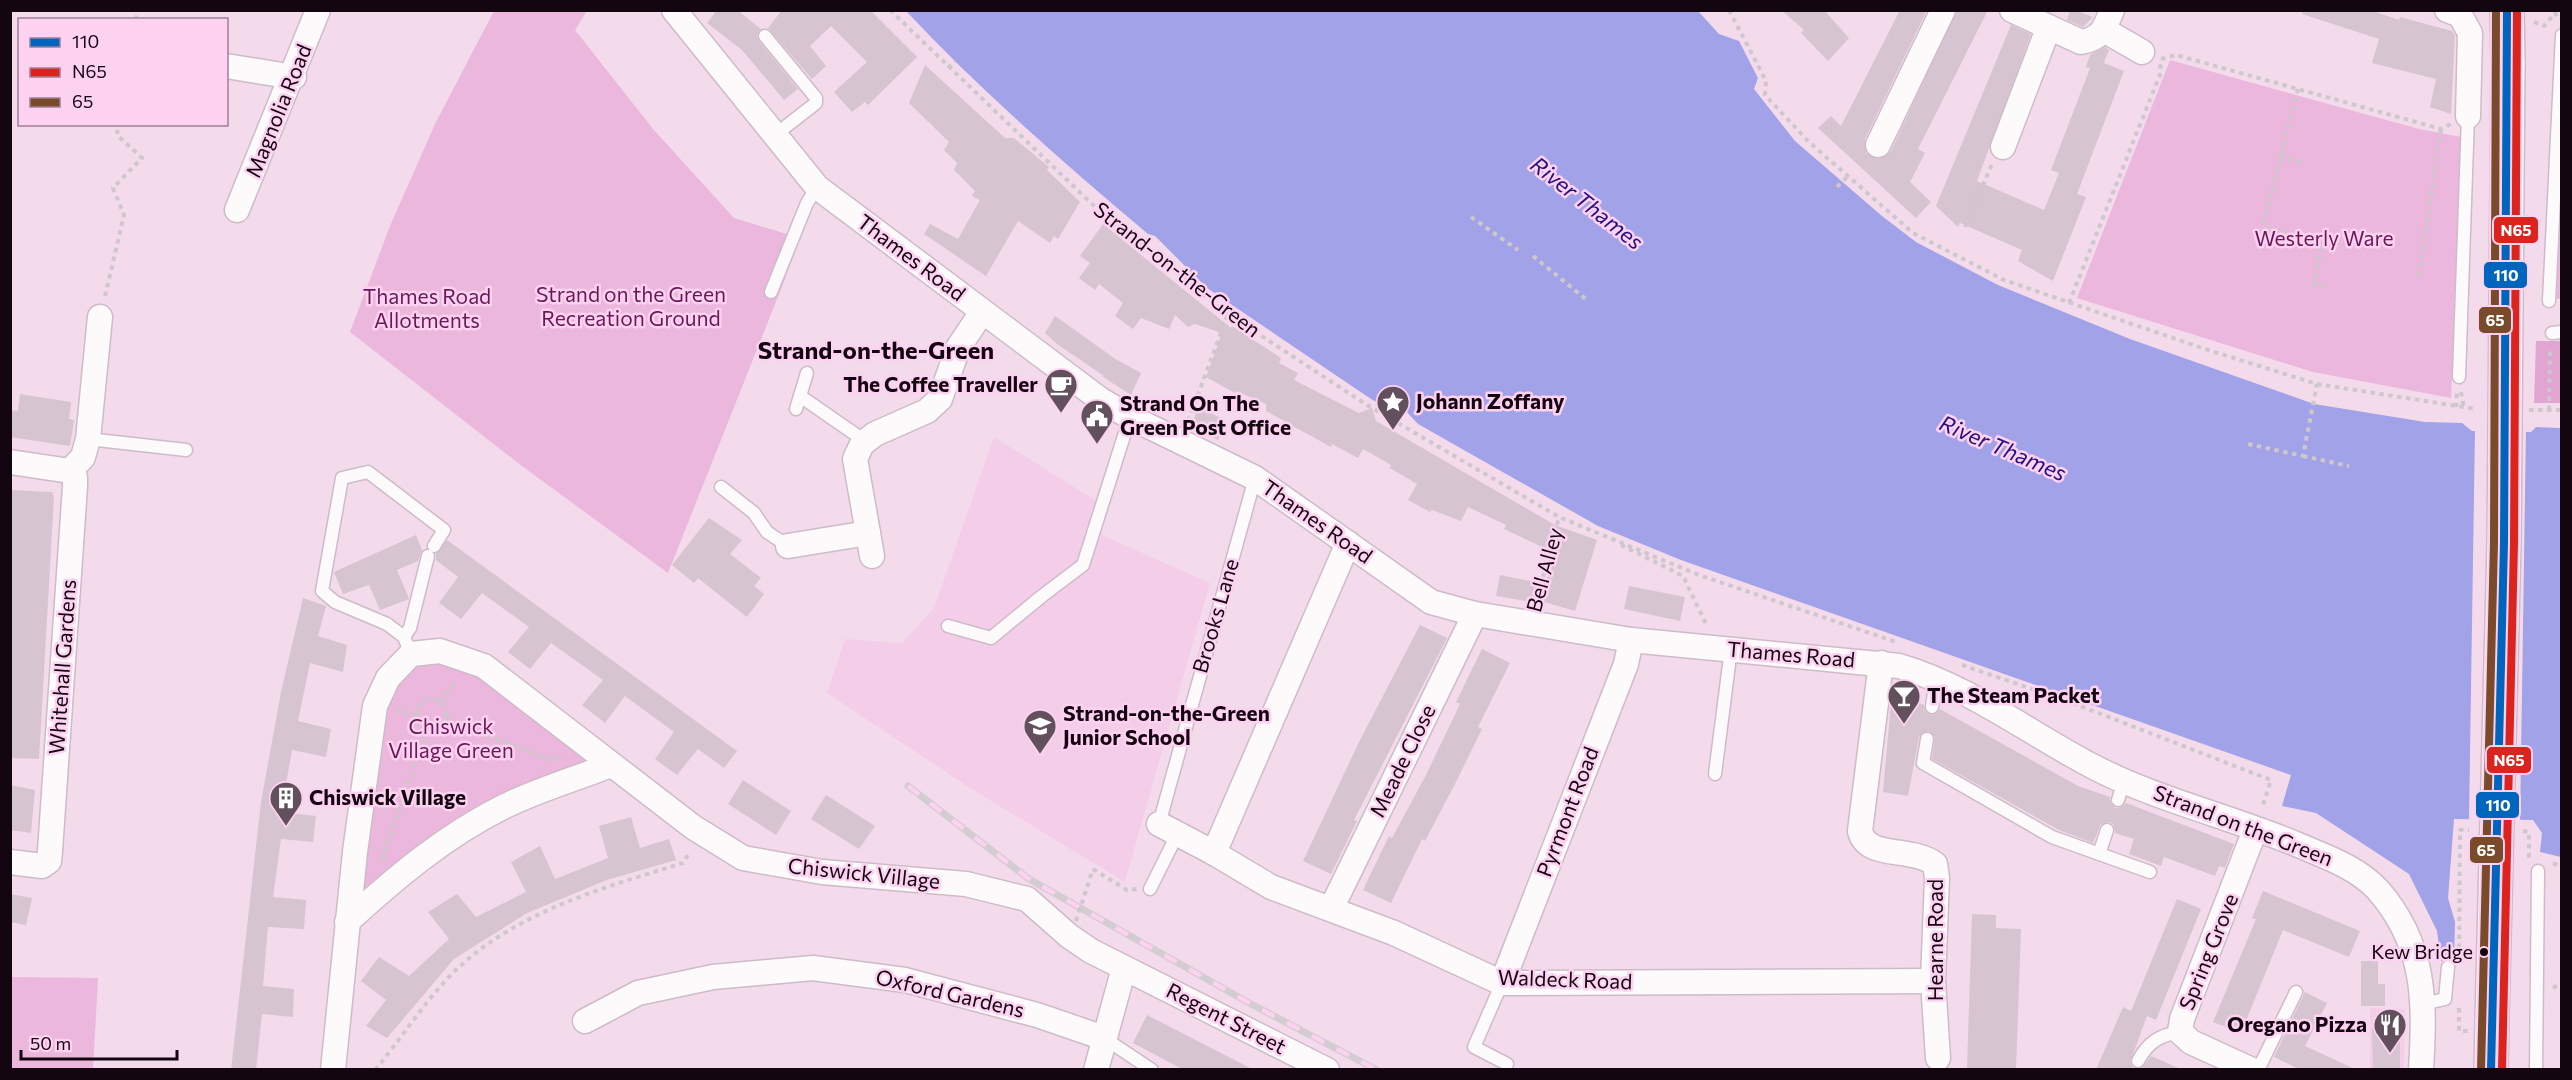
<svg xmlns="http://www.w3.org/2000/svg" width="2572" height="1080" viewBox="0 0 2572 1080" font-family="Commissioner,sans-serif">
<style>
.built{fill:#f4cee9}
.green{fill:#ebb7dc}
.forest{fill:#e1a5d2}
.water{fill:#a2a2e8}
.pier{fill:#f3dbec}
.building{fill:#d6c4d1}
.lines{fill:none;stroke-linecap:round;stroke-linejoin:round}
.service-casing{stroke:#cebbc8;stroke-width:15}
.minor-casing{stroke:#cebbc8;stroke-width:27}
.trunk-casing{stroke:#cebbc8;stroke-width:36}
.path{stroke:#cec8cd;stroke-width:4;stroke-dasharray:4.5 4.5;stroke-linecap:butt}
.service{stroke:#fdfafc;stroke-width:12}
.minor{stroke:#fdfafc;stroke-width:24}
.trunk{stroke:#fdfafc;stroke-width:33}
.rail-casing{stroke:#d3ccd1;stroke-width:7}
.rail{stroke:#fdd1f0;stroke-width:4.5;stroke-dasharray:14;stroke-linecap:butt}
.trunk-bridge-casing{stroke:#cebbc8;stroke-width:36;stroke-linecap:butt}
.path-bridge{stroke:#cec8cd;stroke-width:4;stroke-dasharray:4.5 4.5;stroke-linecap:butt}
.trunk-bridge{stroke:#fdfafc;stroke-width:33}
.bus-1-casing{stroke:#fdd1f0;stroke-width:12}
.bus-2-casing{stroke:#fdd1f0;stroke-width:12}
.bus-3-casing{stroke:#fdd1f0;stroke-width:12}
.bus-1{stroke:#0065bd;stroke-width:8}
.bus-2{stroke:#dc241f;stroke-width:8}
.bus-3{stroke:#7a4b2a;stroke-width:8}
.bus-dot{fill:#140610;stroke:#fdd1f0;stroke-width:2}
.labels{text-anchor:middle;stroke-width:5;stroke-linejoin:round;paint-order:stroke}
.bus-label{font-size:20px;fill:#140610;stroke:#fdd1f0;text-anchor:end}
.street-label{font-size:21px;fill:#140610;stroke:#fdd1f0}
.park-label{font-size:21px;fill:#691859;stroke:#fdd1f0}
.poi-label{font-size:21px;font-weight:bold;fill:#140610;stroke:#fdd1f0;text-anchor:start}
.water-label{font-size:22px;font-style:italic;fill:#230f80;stroke:#fdd1f0}
.quarter-label{font-size:24px;font-weight:bold;fill:#140610;stroke:#fdd1f0}
.line-badge{stroke:#fdd1f0;stroke-width:2}
.badge-label{font-size:16px;text-anchor:middle;font-weight:bold;fill:#fff}
</style>
<rect width="100%" height="100%" fill="#f3dbec"/>
<g class="built">
<path d="M994,437L1103,505L1093,531L1210,583L1125,882L973,790L827,693L845,639L902,643L934,608Z"/>
<path d="M2370,1008L2405,1009L2404,1069L2370,1070Z"/>
</g>
<g class="green">
<path d="M494,11H587L575,30L653,129L734,218L793,236L795,250L785,279L668,573L522,466L350,332L390,226L435,124Z"/>
<path d="M2170,60L2419,129L2461,137L2451,398L2313,372L2077,298Z"/>
<path d="M2550,192H2561V299L2548,298Z"/>
<path d="M406,647L487,663L611,761L507,802L351,909L369,711Z"/>
<path d="M11,977L98,978L93,1069H11Z"/>
</g>
<path class="forest" d="M2536,341H2561V403H2534Z"/>
<path class="water" d="M906,11H1698L1719,34L1739,41L1758,78L1754,89L1795,141L1882,216L1916,242L1998,285L2130,339L2314,404L2425,422L2462,423L2472,431L2531,432L2536,427L2561,428V857L2540,852L2542,833L2533,820L2454,819L2448,898L2455,922L2454,961H2441L2437,931L2409,874L2316,813L2282,806L2291,775L1681,560L1598,526L1418,424L1406,411H1393L1371,399L1207,288L1155,236L1148,234C1064,163 981,91 906,11Z"/>
<path class="pier" d="M2475,428L2526,429L2520,823L2469,821Z"/>
<g class="building">
<path d="M717,10H737L761,29L757,34L759,41L798,89L784,100L742,50L707,23Z"/>
<path d="M782,10H870L917,57L868,105L865,102L852,112L834,92L867,62L831,26L810,46L826,66L812,79L768,28Z"/>
<path d="M1781,10H1824L1849,38L1828,61L1801,33L1804,30Z"/>
<path d="M1900,10H1927L1865,139L1866,153L1878,159L1891,151L1957,10H1988L1918,149L1925,153L1910,182L1931,202L1916,218L1818,128L1831,116L1841,126Z"/>
<path d="M2070,10H2075L2093,17L2083,27L2067,20Z"/>
<path d="M2303,10H2370L2399,20L2400,17L2452,31L2455,35L2451,114L2430,107L2436,79L2372,63L2379,39L2302,14Z"/>
<path d="M2011,25L2031,34L1977,181L2044,210L2059,173L2051,170L2090,68L2086,67L2090,55L2105,47L2109,50L2104,63L2124,71L2077,194L2086,197L2053,281L2018,261L2022,250L1960,223L1958,227L1936,206Z"/>
<path d="M925,65L1005,138H1014L1049,167L1047,170L1080,202L1058,239L1054,236L1050,243L1018,221L986,276L924,234L930,224L958,239L980,200L972,196L975,191L954,170L957,163L944,150L949,142L909,103Z"/>
<path d="M1103,224L1231,328L1232,326L1281,358L1279,363L1298,373L1294,380L1359,413L1372,408L1376,421L1555,525L1597,540L1575,611L1527,597L1526,601L1496,596L1500,575L1545,584L1555,553L1504,529L1506,525L1468,507L1461,521L1432,510L1430,512L1408,500L1417,484L1390,468L1391,465L1363,449L1358,458L1332,444L1331,447L1266,411V404L1236,391L1235,393L1206,377L1222,333L1195,324L1188,327L1175,315L1169,329L1141,318L1133,329L1115,316L1123,303L1099,284L1095,290L1079,278L1090,263L1080,256Z"/>
<path d="M1055,316L1114,358L1141,373L1131,395L1103,377L1104,376L1057,344L1045,333Z"/>
<path d="M20,394L71,402L69,419L74,420L70,446L10,437V410L18,411Z"/>
<path d="M1198,407L1225,420L1218,440L1191,427Z"/>
<path d="M10,490L52,492L54,497L39,759L10,758Z"/>
<path d="M709,518L742,540L730,554L761,578L754,586L764,594L747,617L698,578L694,583L672,565Z"/>
<path d="M416,535L422,550L418,561L397,570L409,599L380,610L369,585L343,594L334,572Z"/>
<path d="M447,540L737,751L724,768L698,749L677,775L655,759L674,732L625,696L605,723L582,705L603,680L551,643L530,669L508,652L529,627L482,593L461,619L439,603L458,577L436,560V554Z"/>
<path d="M1629,586L1685,597L1680,621L1624,609Z"/>
<path d="M303,598L326,606L318,636L347,645L343,672L310,663L298,721L331,729L326,757L292,750L281,812L316,816L313,842L281,839L273,897L306,900L304,929L268,927L263,986L294,989L293,1017L262,1014L256,1070H231L261,802L281,692Z"/>
<path d="M1420,625L1447,638L1354,820L1357,821L1331,874L1303,861L1359,742Z"/>
<path d="M1482,649L1510,663L1478,727L1482,729L1456,782L1425,841L1422,839L1391,903L1363,890L1389,836L1392,838L1426,775L1460,704L1456,702Z"/>
<path d="M1892,692L1924,705L1925,711L1930,715L1936,714L1940,709L2078,786L2110,797V802L2115,808H2120L2126,803L2234,844L2225,868L2219,866L2215,876L2164,857L2161,866L2129,854L2134,839L2115,833L2114,825L2109,822L2101,824L2093,843L2059,830L1932,759L1935,737L1929,731L1924,732L1919,737L1908,796L1883,792Z"/>
<path d="M743,780L791,811L776,835L728,804Z"/>
<path d="M10,785L35,790L31,833L10,830Z"/>
<path d="M826,795L875,826L859,849L811,819Z"/>
<path d="M631,817L640,848L669,839L676,860L607,880L527,913L454,959L387,1038L366,1026L386,1000L361,981L379,957L409,976L449,939L428,912L457,894L476,917L526,892L511,862L540,846L555,879L608,858L599,826Z"/>
<path d="M2263,891L2360,931L2349,957L2283,930L2241,1033L2213,1022L2256,919L2252,918Z"/>
<path d="M10,894L32,898L26,925L10,922Z"/>
<path d="M2177,899L2201,909L2156,1020L2147,1016L2130,1062L2133,1068H2142L2151,1056L2183,1070H2096L2123,1007L2131,1011Z"/>
<path d="M1972,914L1996,915V928L2021,929L2016,1069L1967,1068Z"/>
<path d="M2361,961H2378V984H2385V1006H2361Z"/>
<path d="M2305,992L2327,1003L2305,1046L2357,1070H2301L2274,1057Z"/>
<path d="M2376,1014H2396L2400,1031V1070H2373L2372,1030Z"/>
<path d="M1147,1015L1254,1070H1184L1133,1043Z"/>
</g>
<g class="lines">
<g class="service-casing">
<g id="service">
<path d="M765,36L816,98V103L775,135"/>
<path d="M771,292L807,203L817,187"/>
<path d="M2549,301L2562,35"/>
<path d="M2552,333L2562,332"/>
<path d="M2459,377L2468,116"/>
<path d="M800,396L865,441"/>
<path d="M796,409L807,373"/>
<path d="M88,439L186,450"/>
<path d="M721,487L754,513L767,532L788,546"/>
<path d="M948,626L991,638L1042,596L1083,565L1130,417"/>
<path d="M404,637L410,628L428,556"/>
<path d="M411,654L404,637L387,624L335,602L322,591L342,478L368,472L444,530L434,546"/>
<path d="M1932,707L1936,679"/>
<path d="M1927,739L1923,763L2052,837L2150,872"/>
<path d="M1715,774L1731,649"/>
<path d="M2118,800L2124,781"/>
<path d="M1159,824L1255,478"/>
<path d="M2099,854L2107,830"/>
<path d="M1150,889L1178,833"/>
<path d="M1502,983L1474,1047L1507,1064"/>
<path d="M2423,1004L2445,999L2448,967"/>
<path d="M1104,1038L1152,1070"/>
<path d="M2138,1061C2148,1042 2160,1035 2180,1032"/>
<path d="M2258,1070L2296,992"/>
<path d="M2536,1070L2538,871"/>
</g>
</g>
<g class="minor-casing">
<g id="minor">
<path d="M674,10L817,187L1101,400L1130,417L1255,478L1431,602L1475,614L1631,640L1899,666C1968,686 2029,733 2092,766C2157,800 2229,816 2296,844C2324,856 2357,867 2378,890C2426,945 2425,1001 2421,1070"/>
<path d="M2012,10L2081,42C2101,39 2105,28 2112,10"/>
<path d="M2447,10L2460,15L2470,33L2468,116"/>
<path d="M2104,30L2142,52"/>
<path d="M226,66L294,77"/>
<path d="M1878,145L1943,10"/>
<path d="M2003,147L2048,29"/>
<path d="M237,210L318,10"/>
<path d="M10,462L70,471"/>
<path d="M70,471L83,457L88,439L100,317"/>
<path d="M868,533L872,556"/>
<path d="M788,546L868,533L855,459L862,444L875,434L927,411L940,399L958,348L982,312"/>
<path d="M1881,663L1860,831C1867,860 1911,846 1935,864L1937,878L1933,981L1938,1058"/>
<path d="M1159,824L1214,853L1271,887L1394,933L1502,983L1933,981"/>
<path d="M1214,853L1348,543"/>
<path d="M10,862L42,866L49,861L50,851L75,486V477L70,471"/>
<path d="M1331,909L1475,614"/>
<path d="M347,922C395,878 445,836 503,807C537,790 575,779 611,765"/>
<path d="M1502,983L1626,664L1631,640"/>
<path d="M585,1021L638,993L713,977L813,968L905,980L1037,1015L1104,1038"/>
<path d="M333,1070L355,852L375,706L388,678L411,654L440,651L484,666L693,827L743,858L822,872L966,884L1027,899L1069,936L1091,951L1327,1070"/>
<path d="M1096,1070L1124,968"/>
<path d="M2252,1070L2191,1042L2180,1032L2182,1019L2255,830"/>
</g>
</g>
<g class="trunk-casing">
<g id="trunk">
<path d="M2507,10L2508,65"/>
<path d="M2491,1070L2492,1019"/>
</g>
</g>
<g class="path">
<path d="M890,10L1091,203L1228,314L1367,405L1559,517L1699,575L1896,642"/>
<path d="M1729,10L1766,81L1765,95L1809,142L1913,233L2004,280L2205,349L2317,384L2476,409"/>
<path d="M136,20L137,10"/>
<path d="M2534,22L2544,26L2555,13L2559,19"/>
<path d="M2161,59L2176,55L2441,129L2451,124"/>
<path d="M948,68L955,61"/>
<path d="M2298,89L2263,226L2322,243L2314,284L2326,287"/>
<path d="M2279,156L2304,163"/>
<path d="M1837,187L1848,176"/>
<path d="M1471,217L1518,250"/>
<path d="M1965,227L1992,164"/>
<path d="M1533,256L1587,300"/>
<path d="M2419,276L2441,129"/>
<path d="M105,296L124,215L113,188L142,158L117,135L118,124"/>
<path d="M2069,303L2161,72L2160,63"/>
<path d="M2461,392L2464,408"/>
<path d="M2456,407L2457,390"/>
<path d="M2529,410H2562"/>
<path d="M2549,410L2550,348"/>
<path d="M1188,421L1228,314"/>
<path d="M2248,444L2303,456L2317,384"/>
<path d="M2303,456L2349,466"/>
<path d="M1621,545L1683,576L1707,626"/>
<path d="M1536,603L1559,517"/>
<path d="M1962,665L2070,702L2271,780L2262,808"/>
<circle cx="432" cy="714" r="15"/>
<path d="M441,702L457,680"/>
<path d="M396,710L416,715"/>
<path d="M446,719L553,761L561,753"/>
<path d="M2523,831L2529,832V860"/>
<path d="M385,860L382,857L428,729"/>
<path d="M2553,863L2562,867"/>
<path d="M1093,869L1127,890L1137,889"/>
<path d="M2459,957L2460,830H2469"/>
<path d="M2553,988L2562,983"/>
<path d="M2459,1008V1031H2468"/>
<path d="M375,1070C401,1039 422,1005 450,976C511,913 602,888 683,863L690,851"/>
</g>
<use href="#service" class="service"/>
<use href="#minor" class="minor"/>
<use href="#trunk" class="trunk"/>
<g class="rail-casing">
<path id="rail" d="M908,786L1029,879L1251,1004L1377,1070"/>
</g>
<use href="#rail" class="rail"/>
<g class="trunk-bridge-casing">
<path id="trunk-bridge" d="M2492,1019L2504,543L2508,65"/>
</g>
<path class="path-bridge" d="M1076,921L1093,869"/>
<use href="#trunk-bridge" class="trunk-bridge"/>
<g class="bus-1-casing">
<path id="bus-1" d="M2491,1070L2504,543L2507,10"/>
</g>
<g class="bus-2-casing">
<path id="bus-2" d="M2502,1070L2514,543L2517,10"/>
</g>
<g class="bus-3-casing">
<path id="bus-3" d="M2481,1070L2494,543L2496,10"/>
</g>
<use href="#bus-1" class="bus-1"/>
<use href="#bus-2" class="bus-2"/>
<use href="#bus-3" class="bus-3"/>
</g>
<defs>
<g id="cafe-pin" transform="scale(1.725)"><path d="M0 17L-7.5 6A9.5 9.5 0 1 1 7.5 6Z" fill="#62515d" stroke="#fdd1f0"/><path d="M-5.5-4.5H6V0H3Q3 3.5 0 3.5H-2.5Q-5.5 3.5-5.5 0ZM3-3.2v2h1.7v-2ZM-6 4.5H4V6H-6Z" fill="#fff"/></g>
<g id="sight-pin" transform="scale(1.725)"><path d="M0 17L-7.5 6A9.5 9.5 0 1 1 7.5 6Z" fill="#62515d" stroke="#fdd1f0"/><path d="M0-6L1.8-2.2L6-1.7L2.9 1.2L3.7 5.4L0 3.3L-3.7 5.4L-2.9 1.2L-6-1.7L-1.8-2.2Z" fill="#fff"/></g>
<g id="civic-pin" transform="scale(1.725)"><path d="M0 17L-7.5 6A9.5 9.5 0 1 1 7.5 6Z" fill="#62515d" stroke="#fdd1f0"/><path d="M-.6-6.5H3V-4.5H.6V-3L4-1V1h2V6H-6V1h2V-1L-.6-3ZM-1.2 2.5V6h2.4V2.5Z" fill="#fff"/></g>
<g id="bar-pin" transform="scale(1.725)"><path d="M0 17L-7.5 6A9.5 9.5 0 1 1 7.5 6Z" fill="#62515d" stroke="#fdd1f0"/><path d="M-6-5H6L.8 .8V4.5H3.5V6h-7V4.5H-.8V.8Z" fill="#fff"/></g>
<g id="school-pin" transform="scale(1.725)"><path d="M0 17L-7.5 6A9.5 9.5 0 1 1 7.5 6Z" fill="#62515d" stroke="#fdd1f0"/><path d="M0-5L7-2L0 1L-7-2ZM-4 1L0 2.5L4 1V4Q0 6-4 4Z" fill="#fff"/></g>
<g id="building-pin" transform="scale(1.725)"><path d="M0 17L-7.5 6A9.5 9.5 0 1 1 7.5 6Z" fill="#62515d" stroke="#fdd1f0"/><path d="M-4-6H4V6H1V3H-1V6H-4ZM-2.5-4.3h1.7v1.8h-1.7ZM.8-4.3h1.7v1.8H.8ZM-2.5-1h1.7V.8h-1.7ZM.8-1h1.7V.8H.8Z" fill="#fff"/></g>
<g id="restaurant-pin" transform="scale(1.725)"><path d="M0 17L-7.5 6A9.5 9.5 0 1 1 7.5 6Z" fill="#62515d" stroke="#fdd1f0"/><path d="M-5-6h1v4h1v-4h1v4h1v-4h1v5L-1.5 .5V6h-2V.5L-5-1ZM5-6V6H3V1.5H1.5Q1.5-4 5-6Z" fill="#fff"/></g>
</defs>
<g fill-rule="evenodd">
<use href="#cafe-pin" x="1061" y="385"/>
<use href="#sight-pin" x="1393" y="402"/>
<use href="#civic-pin" x="1097" y="416"/>
<use href="#bar-pin" x="1904" y="696"/>
<use href="#school-pin" x="1040" y="726"/>
<use href="#building-pin" x="286" y="798"/>
<use href="#restaurant-pin" x="2390" y="1025"/>
</g>
<circle class="bus-dot" cx="2484" cy="952" r="5"/>
<g class="labels">
<g class="bus-label">
<text x="2473" y="959">Kew Bridge</text>
</g>
<g class="street-label">
<text transform="translate(279 111) rotate(-68)" y="7">Magnolia Road</text>
<text transform="translate(911 258) rotate(37)" y="7">Thames Road</text>
<text transform="translate(1177 270) rotate(38)" y="7">Strand-on-the-Green</text>
<text transform="translate(1317 522) rotate(35)" y="7">Thames Road</text>
<text transform="translate(1545 570) rotate(-75)" y="7">Bell Alley</text>
<text transform="translate(1216 616) rotate(-74)" y="7">Brooks Lane</text>
<text transform="translate(1791 655) rotate(5)" y="7">Thames Road</text>
<text transform="translate(63 667) rotate(-86)" y="7">Whitehall Gardens</text>
<text transform="translate(1403 761) rotate(-64)" y="7">Meade Close</text>
<text transform="translate(1568 812) rotate(-69)" y="7">Pyrmont Road</text>
<text transform="translate(2243 826) rotate(21)" y="7">Strand on the Green</text>
<text transform="translate(864 874) rotate(6)" y="7">Chiswick Village</text>
<text transform="translate(1936 940) rotate(-90)" y="7">Hearne Road</text>
<text transform="translate(2209 952) rotate(-68)" y="7">Spring Grove</text>
<text transform="translate(1565 980) rotate(2)" y="7">Waldeck Road</text>
<text transform="translate(950 994) rotate(13)" y="7">Oxford Gardens</text>
<text transform="translate(1226 1019) rotate(27)" y="7">Regent Street</text>
</g>
<g class="park-label">
<text x="2324" y="246">Westerly Ware</text>
<text x="631" y="302">Strand on the Green<tspan x="631" dy="24">Recreation Ground</tspan></text>
<text x="427" y="304">Thames Road<tspan x="427" dy="24">Allotments</tspan></text>
<text x="451" y="734">Chiswick<tspan x="451" dy="24">Village Green</tspan></text>
</g>
<g class="poi-label">
<text x="1038" y="392" text-anchor="end">The Coffee Traveller</text>
<text x="1416" y="409">Johann Zoffany</text>
<text x="1120" y="411">Strand On The<tspan x="1120" dy="24">Green Post Office</tspan></text>
<text x="1927" y="703">The Steam Packet</text>
<text x="1063" y="721">Strand-on-the-Green<tspan x="1063" dy="24">Junior School</tspan></text>
<text x="309" y="805">Chiswick Village</text>
<text x="2367" y="1032" text-anchor="end">Oregano Pizza</text>
</g>
<g class="water-label">
<text transform="translate(1587 203) rotate(38)" y="8">River Thames</text>
<text transform="translate(2003 448) rotate(23)" y="8">River Thames</text>
</g>
<g class="quarter-label">
<text x="876" y="359">Strand-on-the-Green</text>
</g>
</g>
<g class="line-badge">
<rect x="2493" y="216" width="46" height="28" rx="6" fill="#dc241f"/>
<rect x="2483" y="261" width="45" height="28" rx="6" fill="#0065bd"/>
<rect x="2478" y="306" width="34" height="28" rx="6" fill="#7a4b2a"/>
<rect x="2486" y="746" width="46" height="28" rx="6" fill="#dc241f"/>
<rect x="2475" y="791" width="45" height="28" rx="6" fill="#0065bd"/>
<rect x="2469" y="836" width="35" height="28" rx="6" fill="#7a4b2a"/>
</g>
<g class="badge-label">
<text x="2516" y="236">N65</text>
<text x="2506" y="281">110</text>
<text x="2495" y="326">65</text>
<text x="2509" y="766">N65</text>
<text x="2498" y="811">110</text>
<text x="2486" y="856">65</text>
</g>
<rect width="2572" height="1080" fill="none" stroke="#140610" stroke-width="24"/>
<rect x="18" y="18" width="210" height="108" fill="#fdd1f0" stroke="#a08096" stroke-width="1.5"/>
<rect x="30" y="38" width="30" height="9" fill="#0065bd" stroke="#a08096" stroke-width="1.5"/>
<text x="72" y="48" font-size="18" fill="#140610">110</text>
<rect x="30" y="68" width="30" height="9" fill="#dc241f" stroke="#a08096" stroke-width="1.5"/>
<text x="72" y="78" font-size="18" fill="#140610">N65</text>
<rect x="30" y="98" width="30" height="9" fill="#7a4b2a" stroke="#a08096" stroke-width="1.5"/>
<text x="72" y="108" font-size="18" fill="#140610">65</text>
<path d="M21 1050v9h156v-9" fill="none" stroke="#140610" stroke-width="3"/>
<text x="30" y="1050" font-size="18" fill="#140610" stroke="#fdd1f0" stroke-width="4.5" paint-order="stroke">50 m</text>
</svg>
